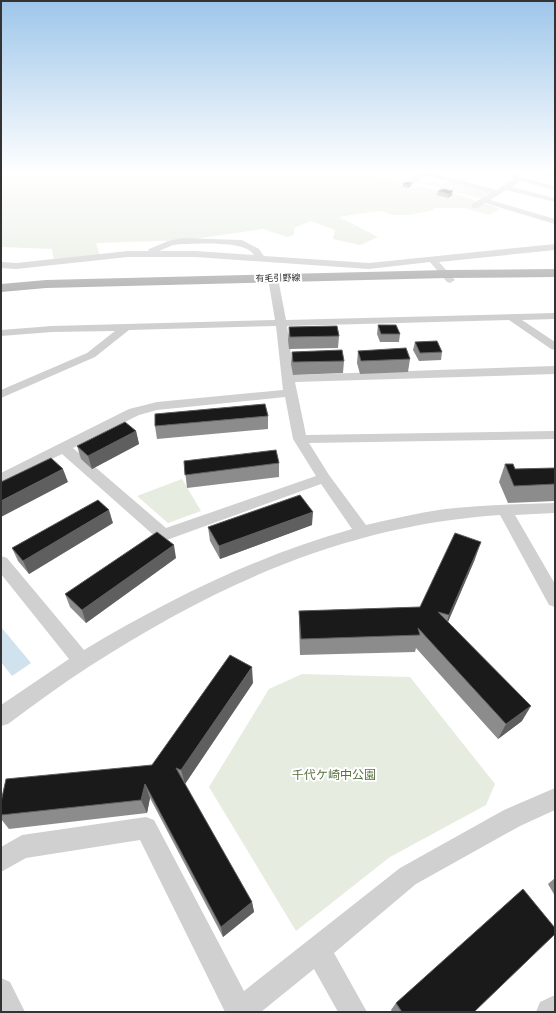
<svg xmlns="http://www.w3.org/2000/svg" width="556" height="1013" viewBox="0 0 556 1013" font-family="Mulish,'Noto Sans JP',sans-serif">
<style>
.green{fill:#e6ecdf}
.water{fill:#cfe2ee}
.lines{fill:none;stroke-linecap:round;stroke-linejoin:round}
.street{fill:#d0d0d0;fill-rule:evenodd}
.primary{fill:#ababab;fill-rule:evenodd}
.wall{fill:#8c8c8c}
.shaded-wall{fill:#5f5f5f}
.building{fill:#1a1a1a;stroke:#5f5f5f}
.labels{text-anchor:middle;stroke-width:4;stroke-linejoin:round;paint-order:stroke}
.far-street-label{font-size:9px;fill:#333;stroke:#fff}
.near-park-label{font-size:12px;fill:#56703f;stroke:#fff}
</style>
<rect width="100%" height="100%" fill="#fff"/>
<g class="green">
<path d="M1,172H366L388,179L459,195L500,209L489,215L464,208H434L433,210L410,215H393L381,211L371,212L339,217L378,237L360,245L333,239L335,230L311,221L294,228V235L287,237L263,229L187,240L96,243L100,256L54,261L52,249L1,247Z"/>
<path d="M420,179L443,184L451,181L491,192L483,198H480L415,182Z"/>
<path d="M182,479L201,511L168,523L137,496Z"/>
<path d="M302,674L410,677L495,784L486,805L390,857L296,931L209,787L269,689Z"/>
</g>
<path class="water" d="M1,627L31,663L12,676L1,662Z"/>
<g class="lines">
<g class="street">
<path d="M429,172L497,190L513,179L510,172H517L519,177L555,186V190L520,181L512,187L555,198V202L506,190L490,200L555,219V224L485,203L478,208H472V204L491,193L428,176C420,177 415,186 407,185L406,183L419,173Z"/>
<path d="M536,172L555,174V178L537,173Z"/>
<path d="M182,238L242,240L259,249L264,256L369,263L555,244V250L439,262L455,280L450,283L447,282L430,262L369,269L195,257H128L16,269L1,268V262L16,263L128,251H148L149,249L168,241ZM182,244C199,244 245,240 254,255L195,251H159L173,245Z"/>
<path d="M273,275L278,278L286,320L555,313V319L522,320L555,342V350L551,349L509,320L287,326L294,375L555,366V374L295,382L306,435L555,431V439L309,443L329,475L366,525C392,519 418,513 445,509C481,505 518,504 555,503V513L515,515L555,584V607L549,605L500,515C348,525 217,584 90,666C62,684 35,704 8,724L1,726V705L69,659L1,574V556L7,558L84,650C169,599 257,556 352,529L321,484L164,541L158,539L62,454L1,484V473L129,409L157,402L283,390L276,326L129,330L95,357L1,398V390L87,353L115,331L52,332L1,336V330L52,326L275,320L268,278ZM285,397L293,439L316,476L166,528L73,448L139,415L157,410Z"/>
<path d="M555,788V810L520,826L416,884L334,953L367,1012H338L314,969L261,1012H225L140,840L26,858L1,872V847L22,835L146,817L154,820L244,991L400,868L504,810Z"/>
<path d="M1,978L10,982L25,1012H1Z"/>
<path d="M555,995V1012H536L540,1002Z"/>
</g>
<path class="primary" d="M555,269V277L447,278L46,288L1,292V284L46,280L447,270Z"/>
</g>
<g class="wall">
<path d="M406,182L411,186L408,188L403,187V184Z"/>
<path d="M438,191L452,195L448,198L437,195Z"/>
<path d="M378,325L400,334L399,342H380L377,334Z"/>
<path d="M289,327L339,336L338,348L289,349L288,340Z"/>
<path d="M415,342L442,352L441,360L419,361L413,350Z"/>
<path d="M358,351L410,359L408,372L360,374L357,363Z"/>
<path d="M292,352L344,361L343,373L293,375L291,364Z"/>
<path d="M268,416V429L157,439L155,426Z"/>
<path d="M136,431L139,444L92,469L81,459L77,446Z"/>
<path d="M184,461L279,463V477L187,488Z"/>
<path d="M505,464L515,469L555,468V501L508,503L499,482Z"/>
<path d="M113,523L29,574L18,561L12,548Z"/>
<path d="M312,525L220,559L210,541L208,527Z"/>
<path d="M176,558L86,623L70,607L65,594Z"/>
<path d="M475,559L448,622L522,721L498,739L416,648L415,652L300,655L299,628V611L420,607Z"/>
<path d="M253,683L185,784L252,902L254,912L223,937L150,798L147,813L9,829L1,819V802L152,765Z"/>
<path d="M555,878V896L548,884Z"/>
<path d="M396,1003L474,1012H392L391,1010Z"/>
</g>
<g class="shaded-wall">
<path d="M412,183L411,186L408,188V185Z"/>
<path d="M453,191L452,195L448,198L449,194Z"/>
<path d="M136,431L139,444L92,469L88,456Z"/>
<path d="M63,469L68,482L1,517V501Z"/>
<path d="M109,510L113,523L29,574L23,561Z"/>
<path d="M313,512L312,525L220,559L219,546Z"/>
<path d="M481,542L475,559L444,631L449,615Z"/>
<path d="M174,545L176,558L86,623L82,610Z"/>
<path d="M252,667L253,683L185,784L181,770Z"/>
<path d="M531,706L522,721L498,739L506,724Z"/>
<path d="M145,784L150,798L147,813L141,800Z"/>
<path d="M252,902L254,912L223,937L221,927Z"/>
</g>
<g class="building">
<path d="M406,182L412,183L408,185L403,184Z"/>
<path d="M443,189L453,191L449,194L438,191Z"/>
<path d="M378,325H396L400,334H381Z"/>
<path d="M337,326L339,336L290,337L289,327Z"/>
<path d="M437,341L442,352L420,353L415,342Z"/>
<path d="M406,348L410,359L361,361L358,351Z"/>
<path d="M342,350L344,361L293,362L292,352Z"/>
<path d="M265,404L268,416L155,426V414Z"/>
<path d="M125,422L136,431L88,456L77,446Z"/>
<path d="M276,450L279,463L185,475L184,461Z"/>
<path d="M51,458L63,469L1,501V482Z"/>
<path d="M505,464H513L515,469L555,468V484L514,486Z"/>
<path d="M300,495L313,512L219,546L208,527Z"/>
<path d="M98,500L109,510L23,561L12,548Z"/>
<path d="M157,532L174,545L82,610L65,594Z"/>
<path d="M455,533L481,542L449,615L438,612L531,706L506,724L418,628L420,635L301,639L299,611L420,607Z"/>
<path d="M230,655L252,667L181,770L176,768L252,902L221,927L145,784L141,800L1,815V802L6,779L152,765Z"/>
<path d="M523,889L555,928V934L474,1012H402L396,1003Z"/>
</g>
<linearGradient id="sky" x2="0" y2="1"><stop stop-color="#9ec6ea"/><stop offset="0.55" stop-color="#fff"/><stop offset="1" stop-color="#fff" stop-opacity="0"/></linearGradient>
<rect width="556" height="314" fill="url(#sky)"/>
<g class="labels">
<g class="far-street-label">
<text transform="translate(278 278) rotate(-1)" y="3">有毛引野線</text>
</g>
<g class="near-park-label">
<text x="334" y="779">千代ケ崎中公園</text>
</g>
</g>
<rect width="556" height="1013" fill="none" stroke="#333333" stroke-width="4"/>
</svg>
